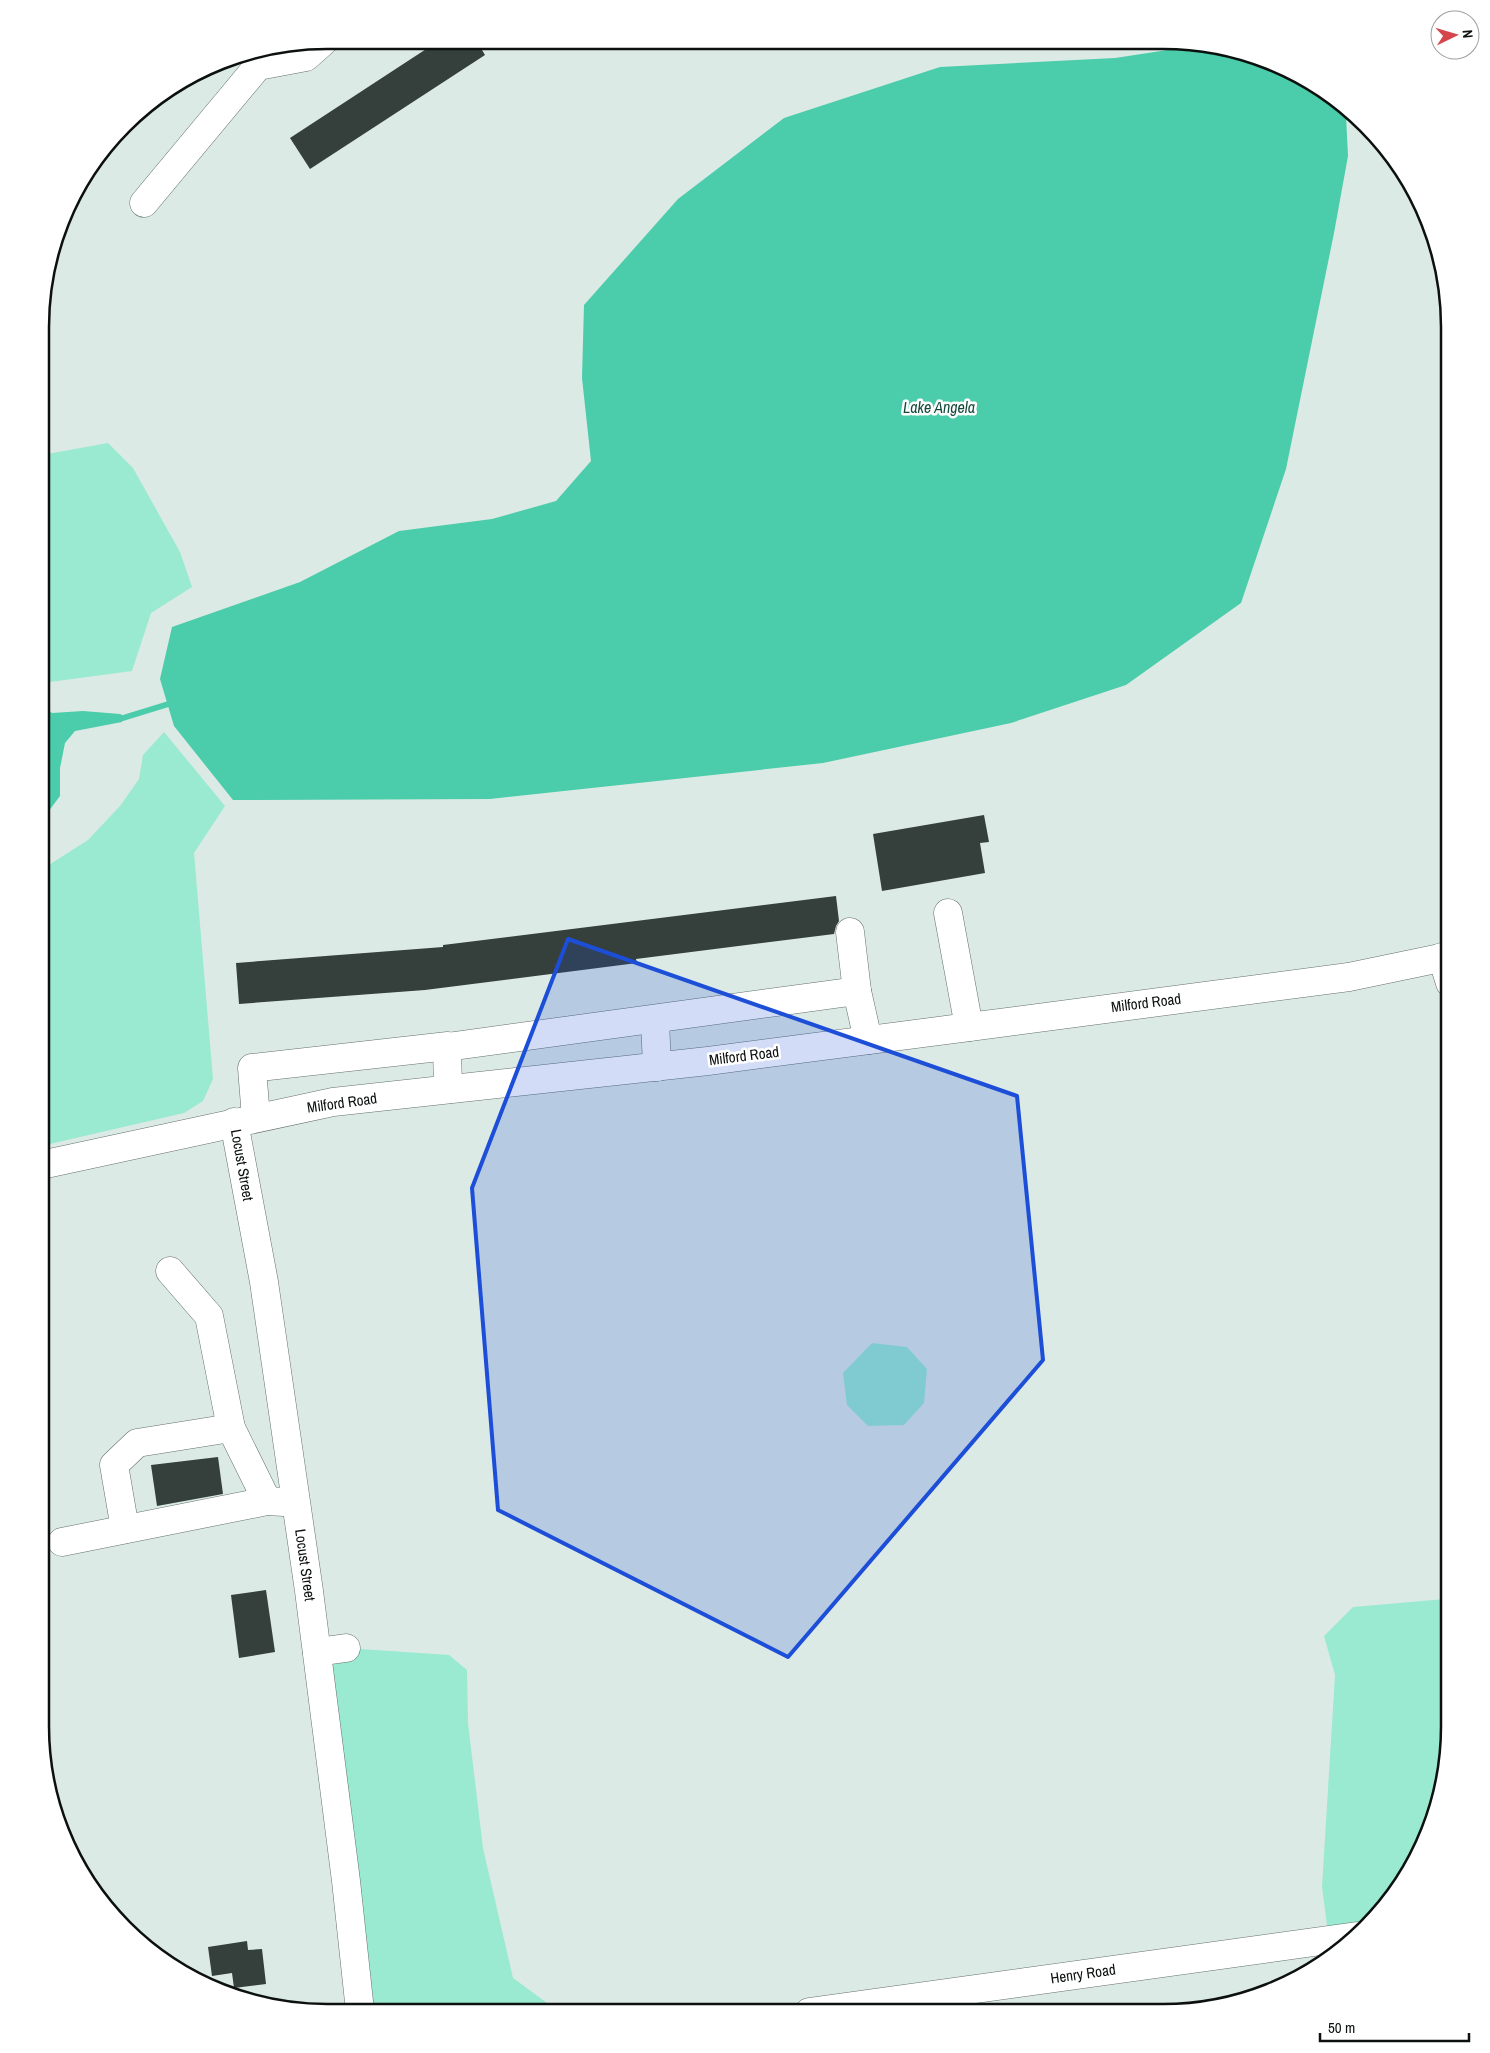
<svg xmlns="http://www.w3.org/2000/svg" width="1490" height="2053" viewBox="0 0 1490 2053" font-family="'Archivo Narrow',sans-serif">
<style>
.green{fill:#99ead0}
.water{fill:#4bccaa}
.lines{fill:none;stroke-linecap:round;stroke-linejoin:round}
.stream{stroke:#4bccaa;stroke-width:6}
.building{fill:#353f3b}
.minor-casing{stroke:#65706c;stroke-width:29}
.minor{stroke:#fff;stroke-width:28}
.marked{fill:#1d4ed8;fill-opacity:0.2;stroke:#1d4ed8;stroke-width:4;stroke-linejoin:round}
.labels{text-anchor:middle;stroke-width:5;stroke-linejoin:round;paint-order:stroke}
.street-label{font-size:15px;fill:#0c110f;stroke:#fff}
.water-label{font-size:16px;font-style:italic;fill:#13493b;stroke:#fff}
.rim{fill:none;stroke:#0c110f;stroke-width:2.5}
</style>
<rect width="100%" height="100%" fill="#dceae5"/>
<g class="green">
<path d="M108,443L133,468L180,552L192,587L151,613L132,671L42,683V455Z"/>
<path d="M164,732L225,806L194,853L213,1079L203,1101L184,1113L41,1146V870L88,840L120,806L139,779L143,755Z"/>
<path d="M872,1343L907,1347L927,1369L924,1403L904,1425L868,1426L847,1405L843,1373Z"/>
<path d="M1445,1599L1449,1602V1745L1435,1818L1402,1885L1357,1936L1329,1940L1322,1887L1335,1675L1324,1636L1353,1607Z"/>
<path d="M346,1648L449,1655L467,1670L468,1723L483,1848L513,1978L558,2011H360L317,1652Z"/>
</g>
<g class="water">
<path d="M1207,44L1272,62L1337,99L1346,116L1348,156L1334,233L1286,469L1241,603L1126,685L1011,723L823,763L490,799L233,800L174,726L160,679L172,627L300,582L399,531L492,519L556,501L591,461L582,378L584,305L678,199L784,118L940,67L1115,58Z"/>
<path d="M42,706L52,713L83,711L120,714L124,716L122,722L75,731L65,743L60,768V796L42,820Z"/>
</g>
<g class="lines">
<path class="stream" d="M123,718L175,702"/>
</g>
<g class="building">
<path d="M440,40H476L485,55L310,169L290,138Z"/>
<path d="M984,815L989,842L980,843L985,873L882,891L873,834Z"/>
<path d="M836,896L839,921L836,926L834,934L636,959L637,963L425,990L239,1004L236,963L443,947V945Z"/>
<path d="M218,1457L223,1494L157,1506L151,1465Z"/>
<path d="M266,1590L275,1652L239,1658L231,1595Z"/>
<path d="M247,1941L248,1950L262,1949L266,1984L234,1988L232,1973L212,1976L208,1947Z"/>
</g>
<g class="lines">
<g class="minor-casing">
<g id="minor">
<path d="M258,66L306,57L325,40"/>
<path d="M144,203L258,66L263,51"/>
<path d="M948,913L969,1027"/>
<path d="M850,932L857,991L868,1040"/>
<path d="M1442,957L1450,983"/>
<path d="M655,1020L657,1067"/>
<path d="M448,1089L447,1047L857,991"/>
<path d="M256,1118L252,1068L448,1046"/>
<path d="M234,1122L264,1282L309,1591L346,1881L360,2011"/>
<path d="M41,1165L333,1102L708,1061L969,1027L1349,977L1450,956"/>
<path d="M170,1271L209,1316L231,1428"/>
<path d="M125,1529L114,1465L137,1443L231,1428L267,1501"/>
<path d="M62,1542L267,1501L284,1502"/>
<path d="M317,1652L346,1648"/>
<path d="M809,2012L1357,1936"/>
</g>
</g>
<use href="#minor" class="minor"/>
</g>
<path class="marked" d="M568,939L1017,1096L1043,1360L788,1657L498,1510L472,1188Z"/>
<g class="labels">
<g class="street-label">
<text transform="translate(1146 1003) rotate(-7)" y="5">Milford Road</text>
<text transform="translate(744 1056) rotate(-7)" y="5">Milford Road</text>
<text transform="translate(342 1103) rotate(-8)" y="5">Milford Road</text>
<text transform="translate(242 1165) rotate(80)" y="5">Locust Street</text>
<text transform="translate(305 1565) rotate(82)" y="5">Locust Street</text>
<text transform="translate(1083 1974) rotate(-8)" y="5">Henry Road</text>
</g>
<g class="water-label">
<text x="939" y="413">Lake Angela</text>
</g>
</g>
<path d="M0 0H1490V2053H0ZM327 49H1163A278 278 0 0 1 1441 327V1726A278 278 0 0 1 1163 2004H327A278 278 0 0 1 49 1726V327A278 278 0 0 1 327 49Z" fill="#fff" fill-rule="evenodd"/>
<path class="rim" d="M327 49H1163A278 278 0 0 1 1441 327V1726A278 278 0 0 1 1163 2004H327A278 278 0 0 1 49 1726V327A278 278 0 0 1 327 49Z"/>
<g transform="translate(1455 35) rotate(85)"><circle r="24" fill="#ffffff" stroke="#9ea09f"/>
<path d="M0-4L9 19L0 12L-9 19Z" fill="#d5454c"/>
<text y="-8" font-size="14" font-weight="bold" text-anchor="middle" fill="#0c110f">N</text>
</g>
<path d="M1320 2033v8h149v-8" fill="none" stroke="#0c110f" stroke-width="2.5"/>
<text x="1328" y="2033" font-size="15" fill="#0c110f" stroke="#ffffff" stroke-width="4" paint-order="stroke">50 m</text>
</svg>
